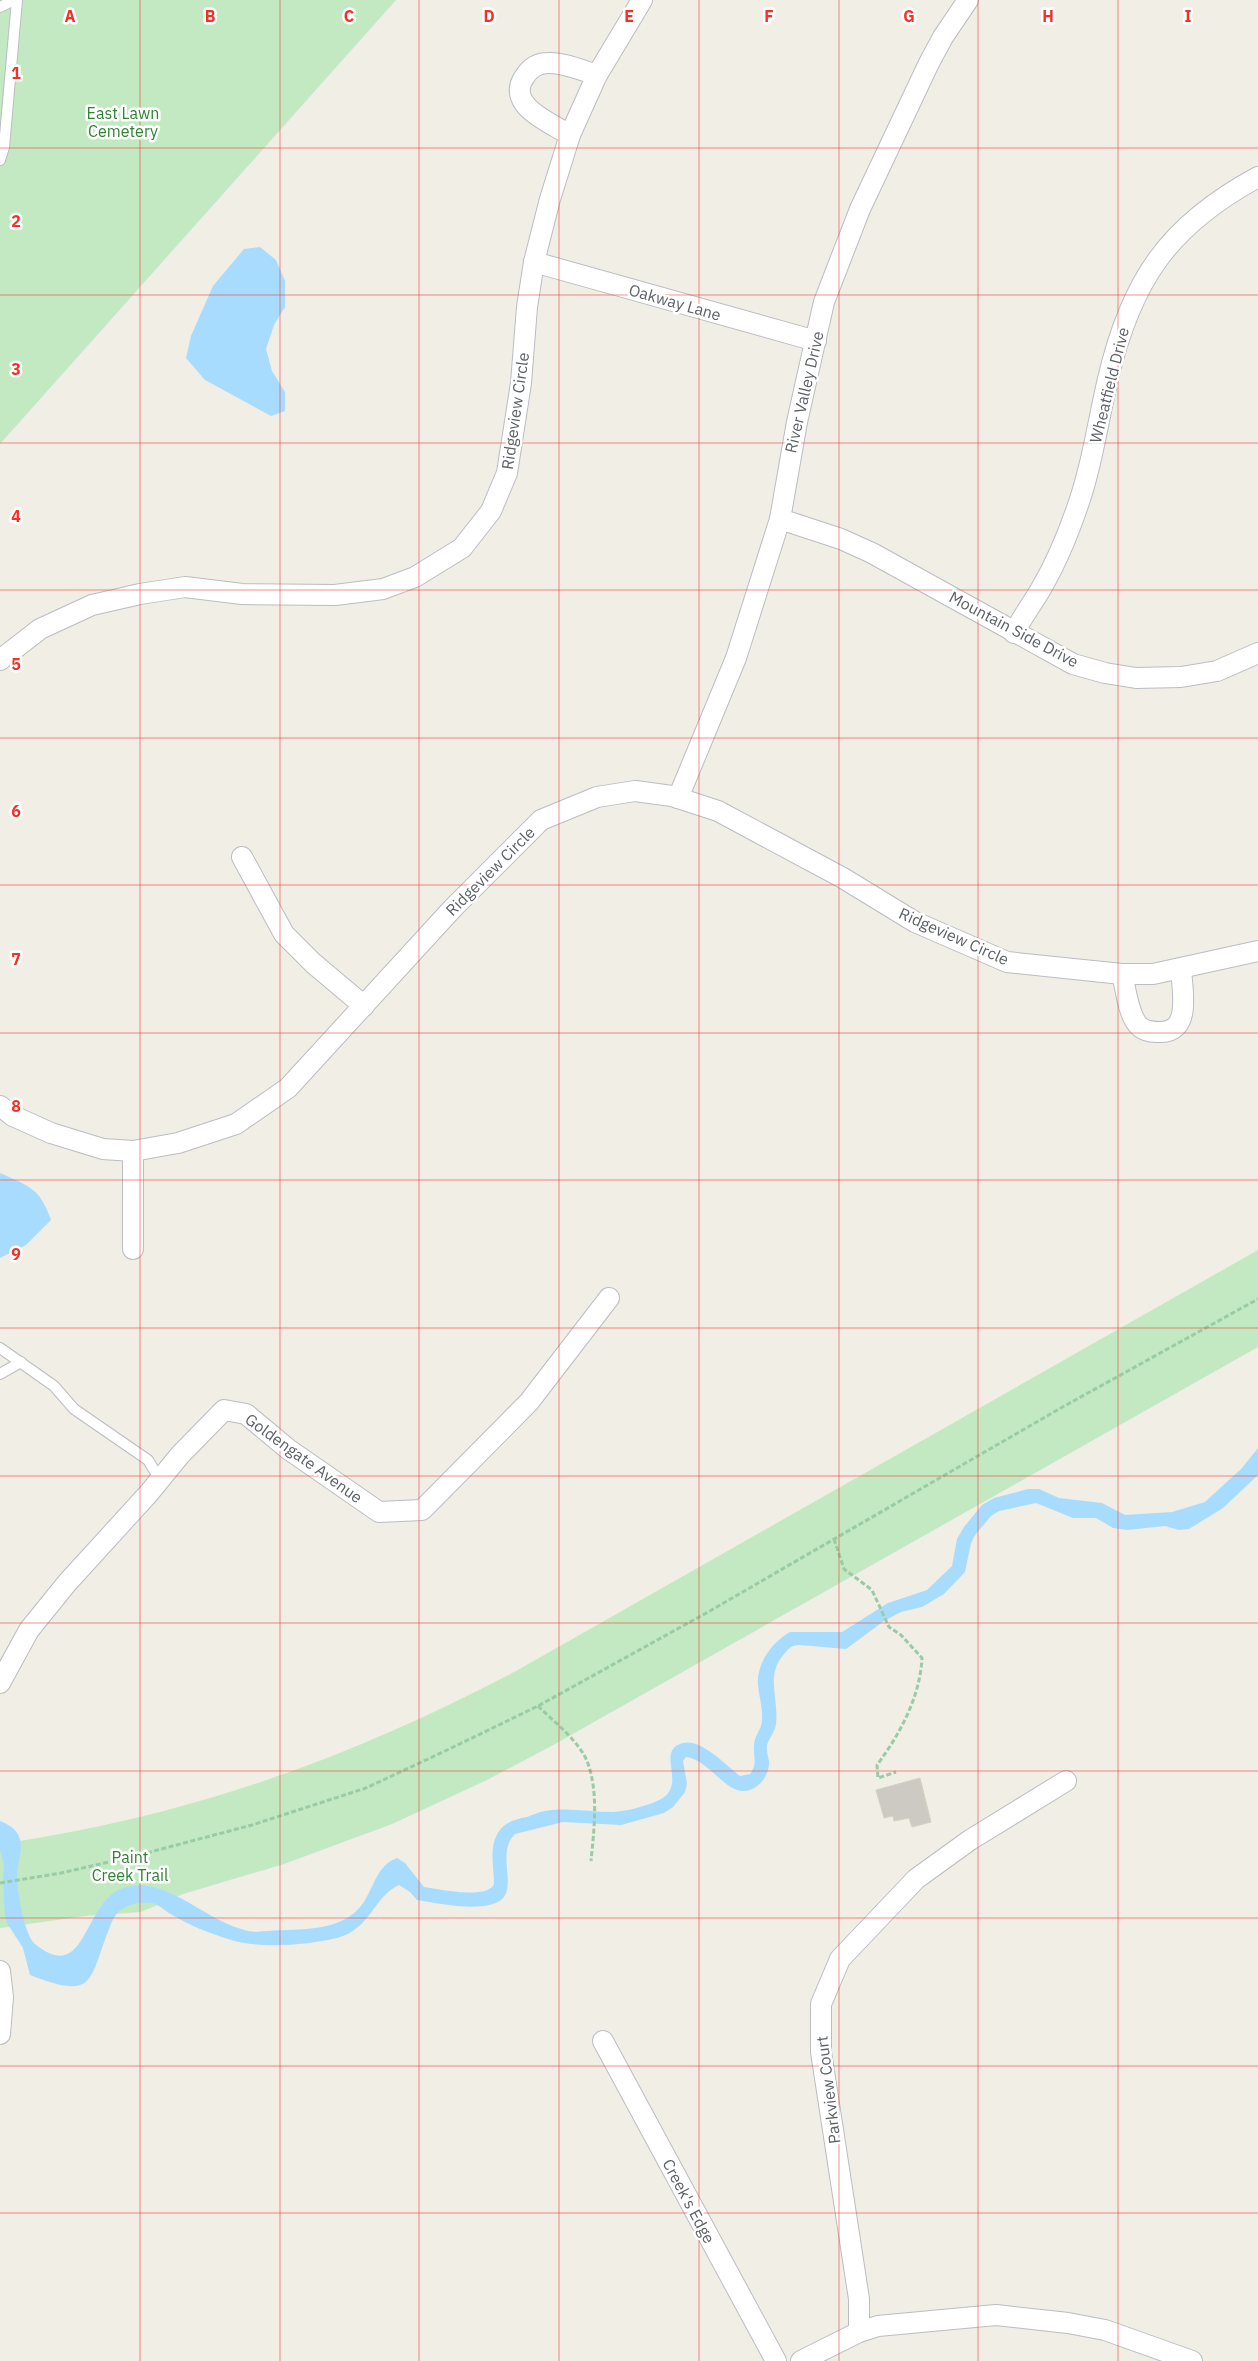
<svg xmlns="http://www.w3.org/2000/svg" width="1258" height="2361" viewBox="0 0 1258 2361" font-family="'IBM Plex Sans',sans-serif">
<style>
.green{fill:#c2e9c1}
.water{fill:#a7dcff}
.building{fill:#cdcac4;stroke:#d6cfc3}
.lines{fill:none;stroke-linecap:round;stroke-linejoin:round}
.lane-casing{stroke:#babdc2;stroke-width:12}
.street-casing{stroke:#babdc2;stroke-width:22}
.path{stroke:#99cba6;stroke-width:3;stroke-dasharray:5 2.5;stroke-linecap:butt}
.lane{stroke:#fff;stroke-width:10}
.street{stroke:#fff;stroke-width:20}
.grid{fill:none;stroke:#f43128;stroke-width:1;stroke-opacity:0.55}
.labels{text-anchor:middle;stroke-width:5;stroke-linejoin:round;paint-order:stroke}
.park-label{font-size:16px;fill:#308330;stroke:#fff}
.street-label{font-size:16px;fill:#5d6267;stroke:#fff}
.grid-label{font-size:16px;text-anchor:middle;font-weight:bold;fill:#f43128;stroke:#fff;stroke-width:5;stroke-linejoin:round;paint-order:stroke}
</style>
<rect width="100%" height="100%" fill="#f0eee5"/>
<g class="green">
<path d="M0,0H396L0,444Z"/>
<path d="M1258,1250V1347L555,1744L487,1780L392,1824L284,1864L183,1894L141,1912L85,1916L0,1928V1844C188,1817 348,1759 516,1671Z"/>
</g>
<g class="water">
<path d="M260,247L276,260L285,281V307L274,325L266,349L272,371L285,392V411L271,416L205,380L186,358L191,336L213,286L244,249Z"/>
<path d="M0,1173C29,1186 40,1188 51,1220L26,1245L0,1258Z"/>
<path d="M1258,1448V1475L1223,1508L1189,1529L1179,1530L1165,1526L1127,1530L1113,1528L1096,1518H1073L1036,1503L999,1511L991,1516L975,1535L971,1543L965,1572L944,1594L922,1607L901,1612L884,1621L846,1649L800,1645C792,1645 789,1648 784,1654C765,1676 779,1698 776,1724C775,1732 769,1738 767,1745C766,1750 768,1756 769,1761C770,1774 759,1790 745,1791C725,1793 708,1759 686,1757L683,1761L687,1784L685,1792L673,1807L664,1813L621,1825L563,1822L515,1834C505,1844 506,1857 507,1870C508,1878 509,1890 504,1897C490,1915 437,1903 417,1900L410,1892L399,1885C373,1897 371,1929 337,1938C308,1945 259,1949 231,1940C211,1934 186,1924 169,1913C163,1909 159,1905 152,1903C145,1902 137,1902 130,1905C117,1909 113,1918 109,1929C88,1983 95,2000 30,1975L23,1948L7,1923L5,1916L3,1880L4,1865L0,1850V1821C33,1834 17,1855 17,1879C18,1894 21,1910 25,1924C27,1930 30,1940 35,1944C87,1986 82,1903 123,1888C169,1873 208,1927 256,1932C287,1928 327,1934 353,1914C374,1898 372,1867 397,1858L405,1863L424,1887C438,1889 488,1900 494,1884C494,1869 490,1854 495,1839C501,1823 512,1820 527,1817C533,1815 538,1812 545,1811C567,1807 590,1812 613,1812C626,1811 644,1807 657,1801C691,1787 653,1751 683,1743C701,1738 727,1766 740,1776L750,1774C758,1764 753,1756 754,1745C754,1736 762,1729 762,1720C763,1707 759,1697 758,1685C756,1664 772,1642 790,1632H842L888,1603L927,1590L952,1566L957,1539L964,1527L982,1505L994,1498L1028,1489H1039L1059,1498L1102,1503L1125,1515L1172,1512L1205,1502L1242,1468Z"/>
</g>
<path class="building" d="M920,1778L931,1822L912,1827L909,1818L894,1821L893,1816L884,1818L876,1790Z"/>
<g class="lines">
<g class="lane-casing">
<g id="lane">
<path d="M0,7L14,0"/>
<path d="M0,160L4,147L17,0"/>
<path d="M0,1348L54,1386L74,1409L148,1460L160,1480"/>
<path d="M0,1374L21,1362"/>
</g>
</g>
<g class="street-casing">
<g id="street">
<path d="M570,135C551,123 504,105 525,76C531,67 538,63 548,63C563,62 583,71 597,75"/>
<path d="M534,262L816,341"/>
<path d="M780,519L841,539L872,553L1073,664L1105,673L1136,678L1181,677L1217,671L1258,653"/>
<path d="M1014,633C1022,617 1033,603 1042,587C1056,563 1068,534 1077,508C1092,466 1098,421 1108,379C1131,280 1169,225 1258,177"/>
<path d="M0,660L40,629L92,605L140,594L185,587L242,594L335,595L383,589L415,577L462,548L491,511L507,473L521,383L527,307L534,262L550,199L570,135L597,75L642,0"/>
<path d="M678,798L736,658L780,519L797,422L824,302L860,209L929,63L943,37L968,0"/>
<path d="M242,857L284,934L313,963L364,1006"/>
<path d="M1122,974C1126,989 1128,1015 1139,1026C1145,1032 1153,1032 1161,1032C1192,1032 1182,988 1181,970"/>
<path d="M0,1106L13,1116L51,1133L103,1149L133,1151L178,1143L236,1124L288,1088L453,908L541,820L597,797L635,791L672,796L718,811L843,878L915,922L1007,962L1122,974H1153L1258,951"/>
<path d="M133,1249V1151"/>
<path d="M0,1683L29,1630L67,1583L149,1493L180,1455L224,1410L246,1414L288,1449L379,1512L422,1510L529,1402L609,1298"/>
<path d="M0,1971L3,1997L0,2034"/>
<path d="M603,2041L776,2361"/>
<path d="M859,2332V2299L821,2052V2004L840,1959L916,1879L970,1840L1066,1781"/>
<path d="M801,2361L859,2332L878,2326L996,2315L1068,2323L1105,2330L1192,2361"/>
</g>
</g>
<g class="path">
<path d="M834,1539L844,1569L872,1590L889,1627L901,1635L922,1658C920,1697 900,1734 877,1765L878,1778L896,1772"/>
<path d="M538,1706C554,1722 578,1740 587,1761C599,1792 594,1830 591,1861"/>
<path d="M0,1883L61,1873L135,1856L252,1825L366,1788L443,1752L538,1706L708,1612L1059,1409L1258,1299"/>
</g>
<use href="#lane" class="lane"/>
<use href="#street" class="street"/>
</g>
<path class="grid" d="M140,0V2361M280,0V2361M419,0V2361M559,0V2361M699,0V2361M839,0V2361M978,0V2361M1118,0V2361M0,148H1258M0,295H1258M0,443H1258M0,590H1258M0,738H1258M0,885H1258M0,1033H1258M0,1180H1258M0,1328H1258M0,1476H1258M0,1623H1258M0,1771H1258M0,1918H1258M0,2066H1258M0,2213H1258"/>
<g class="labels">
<g class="park-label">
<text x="123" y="119">East Lawn<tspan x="123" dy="18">Cemetery</tspan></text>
<text x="130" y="1863">Paint<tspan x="130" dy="18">Creek Trail</tspan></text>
</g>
<g class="street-label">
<text transform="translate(675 302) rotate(16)" y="6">Oakway Lane</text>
<text transform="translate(1109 385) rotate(-76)" y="6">Wheatfield Drive</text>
<text transform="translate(804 392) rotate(-77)" y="6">River Valley Drive</text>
<text transform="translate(515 411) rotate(-82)" y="6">Ridgeview Circle</text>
<text transform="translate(1014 629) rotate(28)" y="6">Mountain Side Drive</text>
<text transform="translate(490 871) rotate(-45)" y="6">Ridgeview Circle</text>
<text transform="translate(954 936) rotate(24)" y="6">Ridgeview Circle</text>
<text transform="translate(304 1458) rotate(36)" y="6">Goldengate Avenue</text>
<text transform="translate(828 2090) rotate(-97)" y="6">Parkview Court</text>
<text transform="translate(689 2201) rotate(62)" y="6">Creek's Edge</text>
</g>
</g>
<g class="grid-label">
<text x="70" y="22">A</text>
<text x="210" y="22">B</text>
<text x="349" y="22">C</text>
<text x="489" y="22">D</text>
<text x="629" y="22">E</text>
<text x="769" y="22">F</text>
<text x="909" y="22">G</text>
<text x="1048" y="22">H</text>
<text x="1188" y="22">I</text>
<text x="16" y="79">1</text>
<text x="16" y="227">2</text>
<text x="16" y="375">3</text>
<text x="16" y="522">4</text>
<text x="16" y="670">5</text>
<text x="16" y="817">6</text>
<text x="16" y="965">7</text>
<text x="16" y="1112">8</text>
<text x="16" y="1260">9</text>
</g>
</svg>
